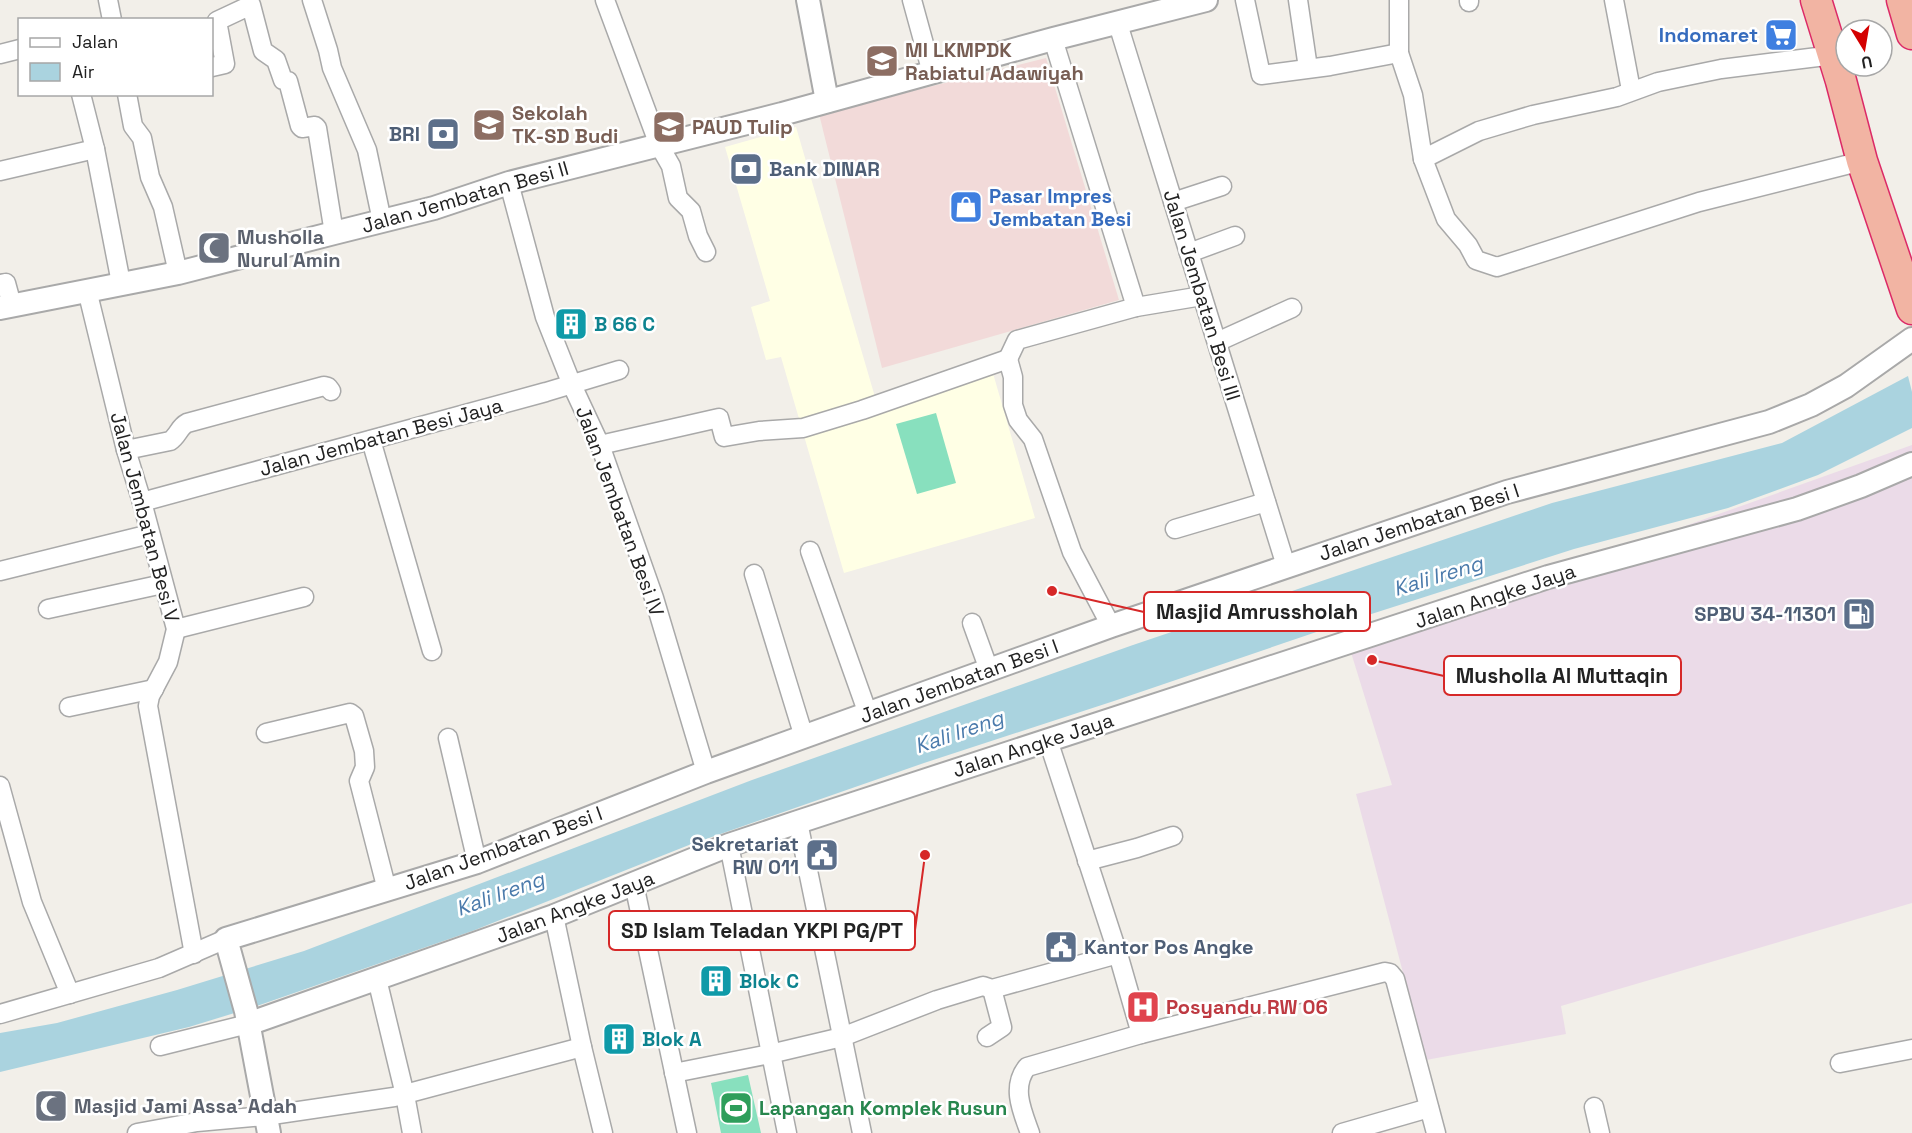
<svg xmlns="http://www.w3.org/2000/svg" width="1912" height="1133" viewBox="0 0 1912 1133" font-family="'Space Grotesk',sans-serif">
<style>
.commercial{fill:#f2dad9}
.industrial{fill:#ebdbe8}
.education{fill:#ffffe5}
.pitch{fill:#88e0be}
.water{fill:#aad3df}
.lines{fill:none;stroke-linecap:round;stroke-linejoin:round}
.minor-casing{stroke:#a9a9a9;stroke-width:21}
.tertiary-casing{stroke:#a9a9a9;stroke-width:26}
.trunk-casing{stroke:#dc2a67;stroke-width:33}
.minor{stroke:#fff;stroke-width:18}
.tertiary{stroke:#fff;stroke-width:22}
.trunk{stroke:#f2b4a3;stroke-width:30}
.labels{text-anchor:middle;stroke-width:5;stroke-linejoin:round;paint-order:stroke}
.shop-label{font-size:20px;font-weight:bold;fill:#366cbe;stroke:#fff;text-anchor:end}
.education-label{font-size:20px;font-weight:bold;fill:#785e54;stroke:#fff;text-anchor:start}
.service-label{font-size:20px;font-weight:bold;fill:#4e5e75;stroke:#fff;text-anchor:end}
.street-label{font-size:20px;fill:#222;stroke:#fff}
.worship-label{font-size:20px;font-weight:bold;fill:#5b616d;stroke:#fff;text-anchor:start}
.culture-label{font-size:20px;font-weight:bold;fill:#0d838f;stroke:#fff;text-anchor:start}
.health-label{font-size:20px;font-weight:bold;fill:#be3a42;stroke:#fff;text-anchor:start}
.leisure-label{font-size:20px;font-weight:bold;fill:#27864d;stroke:#fff;text-anchor:start}
.water-label{font-size:21px;font-style:italic;fill:#4a7aab;stroke:#fff}
.leader{fill:none;stroke:#d62828;stroke-width:2}
.callout-dot{fill:#d62828;stroke:#fff;stroke-width:2}
.callout{fill:#fff;stroke:#d62828;stroke-width:2}
.callout-label{font-size:21px;text-anchor:middle;font-weight:bold;fill:#222}
</style>
<rect width="100%" height="100%" fill="#f2efe9"/>
<path class="commercial" d="M1046,58L1119,300L882,368L819,114Z"/>
<path class="industrial" d="M1912,445V903L1561,1006L1566,1034L1426,1060L1356,794L1392,785L1349,646Z"/>
<path class="education" d="M796,127L875,397L990,363L1035,518L844,573L781,357L766,360L751,307L770,301L725,147Z"/>
<g class="pitch">
<path d="M936,413L956,483L917,494L896,424Z"/>
<path d="M748,1075L761,1133H721L711,1083Z"/>
</g>
<path class="water" d="M1908,376L1912,392V428L1818,475L1728,508L1574,549L1337,625L1114,701L924,763L689,845L475,930L254,1007L189,1027L0,1072V1033L57,1023L177,990L304,951L752,780L1133,645L1552,503L1782,443Z"/>
<g class="lines">
<g class="minor-casing">
<g id="minor">
<path d="M108,0L112,20"/>
<path d="M312,0L328,50L332,68L367,150L382,221"/>
<path d="M605,0L659,145L671,166L678,198L691,211L698,236L706,252"/>
<path d="M912,0L932,73"/>
<path d="M1245,0L1261,75L1330,66L1399,53"/>
<path d="M1298,0L1308,68"/>
<path d="M1399,0V53L1413,95L1423,159L1446,219L1468,245L1476,260L1497,267L1699,202L1862,161"/>
<path d="M1469,0V2"/>
<path d="M1614,0L1631,90"/>
<path d="M1118,24L1286,566"/>
<path d="M1053,39L1136,307"/>
<path d="M0,54L20,49"/>
<path d="M212,67L225,64L217,21L251,5L263,51L276,60L283,80L288,81L300,126L302,128L315,126L317,128L334,233"/>
<path d="M81,94L95,149L121,283"/>
<path d="M127,94L133,126L142,138L150,177L163,207L178,273"/>
<path d="M1423,159L1479,131L1533,115L1617,97L1658,82L1721,69L1834,55"/>
<path d="M0,171L95,149"/>
<path d="M509,183L545,317L572,385L600,445L654,598L706,772"/>
<path d="M1173,202L1222,186"/>
<path d="M1189,253L1235,236"/>
<path d="M0,284L6,283L12,305"/>
<path d="M87,290L126,450L142,502L176,629L168,662L150,696L148,706L194,954"/>
<path d="M1217,342L1292,308"/>
<path d="M1008,359L1017,340L1136,307L1202,296"/>
<path d="M371,440L432,651"/>
<path d="M600,445L719,418L724,437L759,431L803,428L862,410L1008,359L1013,377V405L1018,420L1033,439L1072,552L1111,626"/>
<path d="M126,450L170,441C178,436 179,427 187,423L324,386L328,387L331,391"/>
<path d="M142,502L546,392L619,370"/>
<path d="M1175,529L1266,502"/>
<path d="M810,551L868,714"/>
<path d="M0,571L150,534"/>
<path d="M754,574L804,737"/>
<path d="M48,609L163,584"/>
<path d="M972,623L989,670"/>
<path d="M176,629L304,597"/>
<path d="M69,707L154,689"/>
<path d="M266,733L350,713L354,716L364,751L365,767L359,781L387,890"/>
<path d="M448,738L477,862"/>
<path d="M1048,740L1118,954L1141,1034"/>
<path d="M0,786L32,902L70,994"/>
<path d="M798,822L862,1133"/>
<path d="M729,845L787,1133"/>
<path d="M1087,861L1137,848L1173,836"/>
<path d="M634,884L687,1133"/>
<path d="M554,916L582,1047"/>
<path d="M377,979L405,1095L412,1133"/>
<path d="M0,1014L159,968L226,939"/>
<path d="M987,1037L1002,1027L992,989"/>
<path d="M160,1046L248,1024"/>
<path d="M1840,1063L1912,1049"/>
<path d="M674,1073L770,1054L842,1037L937,1000L983,986L992,989L1118,954"/>
<path d="M1594,1107L1600,1133"/>
<path d="M137,1133L197,1122L265,1116L394,1097L582,1047L603,1133"/>
<path d="M1030,1133C1022,1111 1011,1087 1027,1067L1141,1034L1385,972L1390,973L1395,979L1436,1133"/>
<path d="M1342,1133L1429,1108"/>
</g>
</g>
<g class="tertiary-casing">
<g id="tertiary">
<path d="M808,0L827,101"/>
<path d="M0,308L178,273L334,233L434,208L509,183L782,114L1053,39L1206,0"/>
<path d="M248,1024L554,916L729,845L798,822L1548,577L1797,509L1861,486L1912,464"/>
<path d="M269,1133L246,1011L226,939L477,862L706,772L1111,626L1507,492L1769,422L1811,405L1846,386L1912,339"/>
</g>
</g>
<g class="trunk-casing">
<g id="trunk">
<path d="M1816,0L1841,81L1862,161L1912,309"/>
<path d="M1902,0L1912,34"/>
</g>
</g>
<use href="#minor" class="minor"/>
<use href="#tertiary" class="tertiary"/>
<use href="#trunk" class="trunk"/>
</g>
<defs>
<g id="supermarket-square" transform="scale(1.725)"><rect x="-9" y="-9" width="18" height="18" rx="4" fill="#3f7fe0" stroke="#fff"/><path d="M-6-5.5h2.5l.6 2H6L4.5 2H-2.5L-4.4-4H-6ZM-1.5 3.2a1.3 1.3 0 1 0 .1 0ZM3 3.2a1.3 1.3 0 1 0 .1 0Z" fill="#fff"/></g>
<g id="school-square" transform="scale(1.725)"><rect x="-9" y="-9" width="18" height="18" rx="4" fill="#8d6e63" stroke="#fff"/><path d="M0-5L7-2L0 1L-7-2ZM-4 1L0 2.5L4 1V4Q0 6-4 4Z" fill="#fff"/></g>
<g id="bank-square" transform="scale(1.725)"><rect x="-9" y="-9" width="18" height="18" rx="4" fill="#5c6f8a" stroke="#fff"/><path d="M-6-4H6V4H-6ZM0-2.3a2.3 2.3 0 1 0 0 4.6a2.3 2.3 0 1 0 0-4.6Z" fill="#fff"/></g>
<g id="shop-square" transform="scale(1.725)"><rect x="-9" y="-9" width="18" height="18" rx="4" fill="#3f7fe0" stroke="#fff"/><path d="M-5-2.5h2.3a2.7 3.5 0 0 1 5.4 0H5L5.5 6h-11ZM-1.5-2.5h3a1.5 2.3 0 0 0-3 0Z" fill="#fff"/></g>
<g id="mosque-square" transform="scale(1.725)"><rect x="-9" y="-9" width="18" height="18" rx="4" fill="#6b7280" stroke="#fff"/><path d="M3.5-4.9A6 6 0 1 0 3.5 4.9A5 5 0 1 1 3.5-4.9Z" fill="#fff"/></g>
<g id="building-square" transform="scale(1.725)"><rect x="-9" y="-9" width="18" height="18" rx="4" fill="#0f9aa8" stroke="#fff"/><path d="M-4-6H4V6H1V3H-1V6H-4ZM-2.5-4.3h1.7v1.8h-1.7ZM.8-4.3h1.7v1.8H.8ZM-2.5-1h1.7V.8h-1.7ZM.8-1h1.7V.8H.8Z" fill="#fff"/></g>
<g id="fuel-square" transform="scale(1.725)"><rect x="-9" y="-9" width="18" height="18" rx="4" fill="#5c6f8a" stroke="#fff"/><path d="M-5.5-6h7V0h2V4h1.3V-2.5L3-4.5l.8-.8L6-3V5H2.5V1h-1V6h-7ZM-4.2-4.7v3.2H.2V-4.7Z" fill="#fff"/></g>
<g id="civic-square" transform="scale(1.725)"><rect x="-9" y="-9" width="18" height="18" rx="4" fill="#5c6f8a" stroke="#fff"/><path d="M-.6-6.5H3V-4.5H.6V-3L4-1V1h2V6H-6V1h2V-1L-.6-3ZM-1.2 2.5V6h2.4V2.5Z" fill="#fff"/></g>
<g id="hospital-square" transform="scale(1.725)"><rect x="-9" y="-9" width="18" height="18" rx="4" fill="#e0444e" stroke="#fff"/><path d="M-5-5h3v3.5h4V-5h3V5h-3V1.5h-4V5h-3Z" fill="#fff"/></g>
<g id="stadium-square" transform="scale(1.725)"><rect x="-9" y="-9" width="18" height="18" rx="4" fill="#2e9e5b" stroke="#fff"/><path d="M0-5a6.5 5 0 1 0 0 10a6.5 5 0 1 0 0-10ZM-3.5-1.8h7v3.6h-7Z" fill="#fff"/></g>
</defs>
<g fill-rule="evenodd">
<use href="#supermarket-square" x="1781" y="35"/>
<use href="#school-square" x="882" y="61"/>
<use href="#school-square" x="489" y="125"/>
<use href="#school-square" x="669" y="127"/>
<use href="#bank-square" x="443" y="134"/>
<use href="#bank-square" x="746" y="169"/>
<use href="#shop-square" x="966" y="207"/>
<use href="#mosque-square" x="214" y="248"/>
<use href="#building-square" x="571" y="324"/>
<use href="#fuel-square" x="1859" y="614"/>
<use href="#civic-square" x="822" y="855"/>
<use href="#civic-square" x="1061" y="947"/>
<use href="#building-square" x="716" y="981"/>
<use href="#hospital-square" x="1143" y="1007"/>
<use href="#building-square" x="619" y="1039"/>
<use href="#mosque-square" x="51" y="1106"/>
<use href="#stadium-square" x="736" y="1108"/>
</g>
<g class="labels">
<g class="shop-label">
<text x="1758" y="42">Indomaret</text>
<text x="989" y="203" text-anchor="start">Pasar Impres<tspan x="989" dy="23">Jembatan Besi</tspan></text>
</g>
<g class="education-label">
<text x="905" y="57">MI LKMPDK<tspan x="905" dy="23">Rabiatul Adawiyah</tspan></text>
<text x="512" y="120">Sekolah<tspan x="512" dy="23">TK-SD Budi</tspan></text>
<text x="692" y="134">PAUD Tulip</text>
</g>
<g class="service-label">
<text x="420" y="141">BRI</text>
<text x="769" y="176" text-anchor="start">Bank DINAR</text>
<text x="1836" y="621">SPBU 34-11301</text>
<text x="799" y="851">Sekretariat<tspan x="799" dy="23">RW 011</tspan></text>
<text x="1084" y="954" text-anchor="start">Kantor Pos Angke</text>
</g>
<g class="street-label">
<text transform="translate(465 197) rotate(-16)" y="7">Jalan Jembatan Besi II</text>
<text transform="translate(1202 295) rotate(73)" y="7">Jalan Jembatan Besi III</text>
<text transform="translate(381 437) rotate(-15)" y="7">Jalan Jembatan Besi Jaya</text>
<text transform="translate(620 511) rotate(70)" y="7">Jalan Jembatan Besi IV</text>
<text transform="translate(145 517) rotate(75)" y="7">Jalan Jembatan Besi V</text>
<text transform="translate(1419 522) rotate(-18)" y="7">Jalan Jembatan Besi I</text>
<text transform="translate(1495 596) rotate(-18)" y="7">Jalan Angke Jaya</text>
<text transform="translate(959 681) rotate(-20)" y="7">Jalan Jembatan Besi I</text>
<text transform="translate(1033 745) rotate(-18)" y="7">Jalan Angke Jaya</text>
<text transform="translate(503 848) rotate(-20)" y="7">Jalan Jembatan Besi I</text>
<text transform="translate(575 907) rotate(-21)" y="7">Jalan Angke Jaya</text>
</g>
<g class="worship-label">
<text x="237" y="244">Musholla<tspan x="237" dy="23">Nurul Amin</tspan></text>
<text x="74" y="1113">Masjid Jami Assa' Adah</text>
</g>
<g class="culture-label">
<text x="594" y="331">B 66 C</text>
<text x="739" y="988">Blok C</text>
<text x="642" y="1046">Blok A</text>
</g>
<g class="health-label">
<text x="1166" y="1014">Posyandu RW 06</text>
</g>
<g class="leisure-label">
<text x="759" y="1115">Lapangan Komplek Rusun</text>
</g>
<g class="water-label">
<text transform="translate(1438 576) rotate(-17)" y="7">Kali Ireng</text>
<text transform="translate(959 732) rotate(-19)" y="7">Kali Ireng</text>
<text transform="translate(500 894) rotate(-20)" y="7">Kali Ireng</text>
</g>
</g>
<path class="leader" d="M1052 591L1144 612M1372 660L1444 676M925 855L915 930"/>
<g class="callout-dot">
<circle cx="1052" cy="591" r="6"/>
<circle cx="1372" cy="660" r="6"/>
<circle cx="925" cy="855" r="6"/>
</g>
<g class="callout">
<rect x="1144" y="592" width="226" height="39" rx="6"/>
<rect x="1444" y="656" width="237" height="39" rx="6"/>
<rect x="609" y="911" width="306" height="39" rx="6"/>
</g>
<g class="callout-label">
<text x="1257" y="619">Masjid Amrussholah</text>
<text x="1562" y="683">Musholla Al Muttaqin</text>
<text x="762" y="938">SD Islam Teladan YKPI PG/PT</text>
</g>
<rect x="18" y="18" width="195" height="78" fill="#ffffff" stroke="#a7a7a7" stroke-width="1.5"/>
<rect x="30" y="38" width="30" height="9" fill="#ffffff" stroke="#a7a7a7" stroke-width="1.5"/>
<text x="72" y="48" font-size="18" fill="#222222">Jalan</text>
<rect x="30" y="63" width="30" height="18" fill="#aad3df" stroke="#a7a7a7" stroke-width="1.5"/>
<text x="72" y="78" font-size="18" fill="#222222">Air</text>
<g transform="translate(1864 48) rotate(169)"><circle r="28" fill="#ffffff" stroke="#a7a7a7" stroke-width="1.5"/>
<path d="M0-4.5L10 22L0 15L-10 22Z" fill="#d40000"/>
<text y="-9" font-size="16" font-weight="bold" text-anchor="middle" fill="#222222">U</text>
</g>
</svg>
